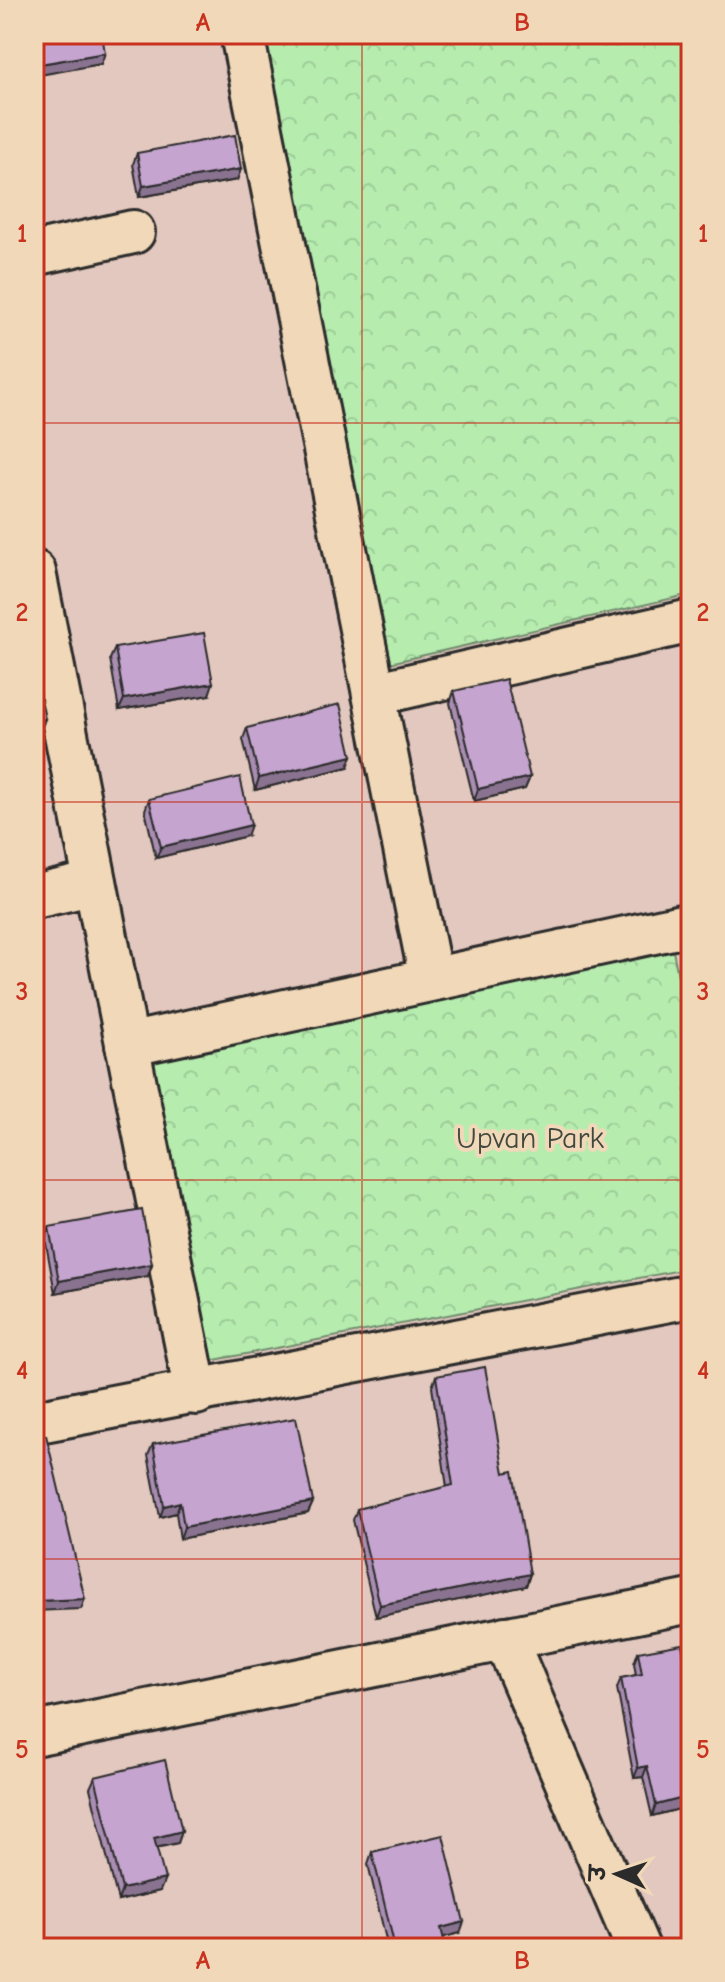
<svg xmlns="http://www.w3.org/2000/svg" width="725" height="1982" viewBox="0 0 725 1982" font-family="'Comic Neue','Playpen Sans Deva',sans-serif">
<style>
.forest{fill:url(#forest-crowns);stroke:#708c6d;stroke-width:2}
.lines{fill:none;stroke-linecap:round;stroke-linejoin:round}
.minor-casing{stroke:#2b2b2b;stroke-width:48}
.minor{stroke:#f0d8b8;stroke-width:42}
.wall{fill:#a98db2;stroke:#2b2b2b;stroke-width:2}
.shaded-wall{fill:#8a7391;stroke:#2b2b2b;stroke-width:2}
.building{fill:#c5a4cf;stroke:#2b2b2b;stroke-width:2}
.grid{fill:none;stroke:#c8321e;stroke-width:2;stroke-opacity:0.55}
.labels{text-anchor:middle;stroke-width:8;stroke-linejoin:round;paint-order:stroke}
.park-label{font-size:30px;fill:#40483f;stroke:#f0d8b8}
.neatline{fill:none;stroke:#c8321e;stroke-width:3}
.grid-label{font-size:26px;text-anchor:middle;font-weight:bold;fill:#c8321e}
</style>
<defs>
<pattern id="forest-crowns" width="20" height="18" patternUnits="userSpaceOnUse" patternTransform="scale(2)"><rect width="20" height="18" fill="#b6edaf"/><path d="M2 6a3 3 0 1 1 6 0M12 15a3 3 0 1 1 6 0" fill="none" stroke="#9dcb97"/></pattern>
</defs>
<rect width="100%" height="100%" fill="#e3c8bf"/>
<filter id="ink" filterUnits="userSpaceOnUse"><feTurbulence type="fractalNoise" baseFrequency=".0125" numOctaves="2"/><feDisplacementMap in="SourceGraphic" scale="16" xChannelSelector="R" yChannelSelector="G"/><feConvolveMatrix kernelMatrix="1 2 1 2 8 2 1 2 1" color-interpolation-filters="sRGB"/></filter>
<g filter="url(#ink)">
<g class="forest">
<path d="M257,34H691V594L381,665Z"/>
<path d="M672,946L691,1039V1268L204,1362L146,1060Z"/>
</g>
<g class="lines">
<g class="minor-casing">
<g id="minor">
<path d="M242,34L431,979"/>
<path d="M34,254L133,232"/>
<path d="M34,572L196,1393"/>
<path d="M374,694L691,621"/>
<path d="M34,897L95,883"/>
<path d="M127,1045L691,924"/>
<path d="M34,1422L691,1296"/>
<path d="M505,1638L638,1948"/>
<path d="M34,1734L691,1601"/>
</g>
</g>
<use href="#minor" class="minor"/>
</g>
<g class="wall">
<path d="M137,153L241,169L237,180L139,197L133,164Z"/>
<path d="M115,648L209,695L119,710L110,659Z"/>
<path d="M454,691L530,777L525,789L474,801L450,703Z"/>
<path d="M247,728L348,767L255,790L243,739Z"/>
<path d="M149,799L247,836L156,858L145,810Z"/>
<path d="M49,1227L152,1264L148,1276L55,1293L45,1238Z"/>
<path d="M436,1376L504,1473L530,1574L526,1586L376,1617L353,1520L357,1509L447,1487L432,1387Z"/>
<path d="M153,1444L313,1502L308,1513L180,1539L176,1513L160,1517L148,1455Z"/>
<path d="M638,1652L691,1694V1806L652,1816L643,1777L634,1778L617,1688L621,1678L636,1675L634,1663Z"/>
<path d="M95,1777L182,1831L178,1843L157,1848L160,1891L118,1901L90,1788Z"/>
<path d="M372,1852L460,1933L443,1937L446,1948H388L368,1864Z"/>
</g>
<g class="shaded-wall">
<path d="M105,53L101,64L34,76V65Z"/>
<path d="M241,169L237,180L139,197L143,186Z"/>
<path d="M213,683L209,695L119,710L124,699Z"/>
<path d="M45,719L41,730L34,732V721Z"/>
<path d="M352,756L348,767L255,790L259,778Z"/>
<path d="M530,777L525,789L474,801L478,789Z"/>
<path d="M251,825L247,836L156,858L161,847Z"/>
<path d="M152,1264L148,1276L55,1293L59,1281Z"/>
<path d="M180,1502L176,1513L160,1517L164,1506Z"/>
<path d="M313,1502L308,1513L180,1539L184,1527Z"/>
<path d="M530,1574L526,1586L376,1617L380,1605Z"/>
<path d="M85,1599L81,1609L34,1611L35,1601Z"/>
<path d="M647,1766L643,1777L634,1778L638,1768Z"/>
<path d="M691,1796V1806L652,1816L656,1805Z"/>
<path d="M182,1831L178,1843L150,1849L154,1838Z"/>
<path d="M165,1879L160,1891L118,1901L122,1889Z"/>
<path d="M464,1922L460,1933L437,1939L441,1928Z"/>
</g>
<g class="building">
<path d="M34,34H102L105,53L34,65Z"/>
<path d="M235,135L241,169L143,186L137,153Z"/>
<path d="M204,633L213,683L124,699L115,648Z"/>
<path d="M34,663L45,719L34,721Z"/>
<path d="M506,679L530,777L478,789L454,691Z"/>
<path d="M340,704L352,756L259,778L247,728Z"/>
<path d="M240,777L251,825L161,847L149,799Z"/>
<path d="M142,1210L152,1264L59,1281L49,1227Z"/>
<path d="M485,1367L504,1473L513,1471L530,1574L380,1605L357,1509L453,1485L436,1376Z"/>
<path d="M296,1418L313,1502L184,1527L180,1502L164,1506L153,1444Z"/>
<path d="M46,1435L85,1599L35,1601L34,1436Z"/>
<path d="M682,1644L691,1694V1796L656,1805L647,1766L638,1768L621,1678L642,1674L638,1652Z"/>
<path d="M165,1760L182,1831L154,1838L165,1879L122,1889L95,1777Z"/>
<path d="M443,1835L464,1922L441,1928L446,1948H395L372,1852Z"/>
</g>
</g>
<path class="grid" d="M362,34V1948M34,423H691M34,802H691M34,1180H691M34,1559H691"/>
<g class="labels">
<g class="park-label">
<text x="530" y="1148">Upvan Park</text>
</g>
</g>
<rect width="725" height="1982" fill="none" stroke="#f0d8b8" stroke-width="88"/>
<g transform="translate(617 1874) rotate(273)" stroke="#f0d8b8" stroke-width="6" paint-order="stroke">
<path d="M0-6L14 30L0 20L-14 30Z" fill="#2b2b2b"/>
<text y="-12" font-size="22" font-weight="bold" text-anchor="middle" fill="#2b2b2b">उ</text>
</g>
<rect x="44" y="44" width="637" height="1894" class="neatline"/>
<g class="grid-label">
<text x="203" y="31">A</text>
<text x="522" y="31">B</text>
<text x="22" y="242">1</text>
<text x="703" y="242">1</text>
<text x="22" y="621">2</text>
<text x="703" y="621">2</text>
<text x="22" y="1000">3</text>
<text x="703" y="1000">3</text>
<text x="22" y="1379">4</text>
<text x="703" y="1379">4</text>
<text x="22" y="1758">5</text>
<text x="703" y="1758">5</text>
<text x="203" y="1969">A</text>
<text x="522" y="1969">B</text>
</g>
</svg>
